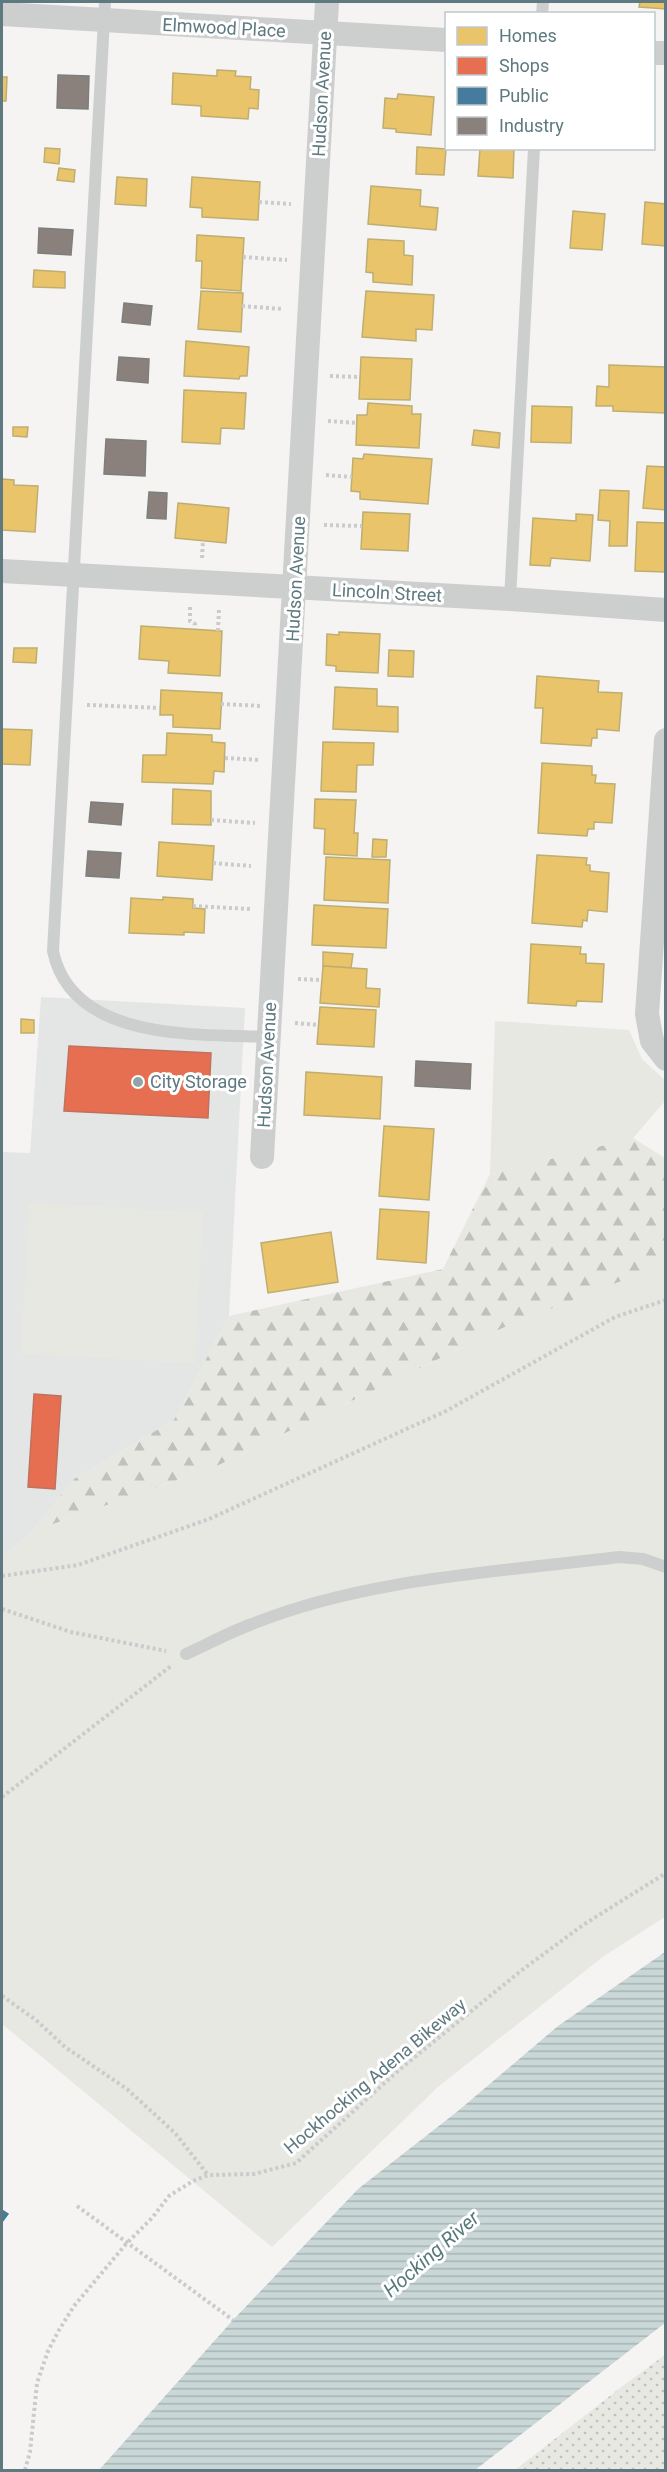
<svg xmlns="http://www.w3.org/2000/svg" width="667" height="2472" viewBox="0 0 667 2472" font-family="Roboto,sans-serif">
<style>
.built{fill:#e4e6e5}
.grass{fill:url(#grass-dots)}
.forest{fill:url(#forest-firs)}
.green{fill:#e6e8e1}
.water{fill:url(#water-rules)}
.homes{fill:#e9c46a;stroke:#bfae71;stroke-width:1.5}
.shops{fill:#e76f51;stroke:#be725f;stroke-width:1.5}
.public{fill:#457b9d;stroke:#4c7a94;stroke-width:1.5}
.industry{fill:#8a817c;stroke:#7d7f7d;stroke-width:1.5}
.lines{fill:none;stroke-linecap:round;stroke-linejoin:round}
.path{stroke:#cacbcc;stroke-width:4;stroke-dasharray:3 3;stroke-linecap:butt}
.lane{stroke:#cdcfce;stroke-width:12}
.street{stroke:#cdcfce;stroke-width:24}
.poi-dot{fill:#93a4a8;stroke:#fff;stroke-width:2}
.labels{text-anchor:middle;stroke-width:6;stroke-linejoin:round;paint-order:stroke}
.street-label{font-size:18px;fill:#5e7980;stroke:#fff}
.poi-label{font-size:18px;fill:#5e7980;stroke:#fff;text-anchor:start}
.water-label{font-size:20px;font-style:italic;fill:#597a7c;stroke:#fff}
</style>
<defs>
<pattern id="grass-dots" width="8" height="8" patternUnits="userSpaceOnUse" patternTransform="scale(1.5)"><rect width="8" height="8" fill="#e6e8e1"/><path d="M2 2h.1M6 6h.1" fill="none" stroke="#bec1bc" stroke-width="1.8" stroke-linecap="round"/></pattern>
<pattern id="forest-firs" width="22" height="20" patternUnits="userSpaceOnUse" patternTransform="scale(1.5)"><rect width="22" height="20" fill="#e6e8e1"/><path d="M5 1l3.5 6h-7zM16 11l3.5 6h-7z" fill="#bec1bc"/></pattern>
<pattern id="water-rules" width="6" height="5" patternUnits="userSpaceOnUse" patternTransform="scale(1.5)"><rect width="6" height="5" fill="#cad7d7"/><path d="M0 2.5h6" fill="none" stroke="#a7b3b4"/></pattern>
</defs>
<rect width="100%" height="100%" fill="#f5f4f3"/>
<path class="built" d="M41,997L245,1008L229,1316L174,1420L74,1479L31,1532L2,1557V1152L30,1153Z"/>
<path class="grass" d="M665,2355V2470H515L624,2385Z"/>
<path class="forest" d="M633,1138L665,1158V1264L505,1327L217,1466L31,1532L74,1479L174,1420L229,1316L443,1269L490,1174Z"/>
<g class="green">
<path d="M495,1021L629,1030L642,1059L665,1080V1101L633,1138L490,1174Z"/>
<path d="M29,1203L203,1212L195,1363L21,1354Z"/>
<path d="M665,1264V1917L604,1956L439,2086L272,2247L2,2024V1557L31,1532L217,1466L505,1327Z"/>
</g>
<path class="water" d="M665,1952V2323L475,2470H99L233,2320L358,2189L458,2111L558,2026Z"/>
<g class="homes">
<path d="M640,2H666V9L639,7Z"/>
<path d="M2,59V77H7L6,101H2Z"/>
<path d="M217,70L236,71L235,76L251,77L250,89L259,90L258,109L249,108L248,119L201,116V106L172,104L173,73L217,76Z"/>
<path d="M398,94L434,97L431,135L396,132V129L383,128L385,98L397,99Z"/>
<path d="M417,147L446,149L444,175L416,174Z"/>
<path d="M45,148L60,149L59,164L44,162Z"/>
<path d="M480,148H514L513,178L478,176Z"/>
<path d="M59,168L75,170L74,182L57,180Z"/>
<path d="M117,177L147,179L146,206L115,204Z"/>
<path d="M192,177L260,182L258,220L202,217V208L190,207Z"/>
<path d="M371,186L421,190L420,206L438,208L436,230L368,224Z"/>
<path d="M645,202L666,204V246L642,244Z"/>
<path d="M573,211L605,214L602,250L570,248Z"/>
<path d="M197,235L244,238L241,291L201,288L202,261H196Z"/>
<path d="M368,239L404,241V255L413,256L412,285L373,282V273L366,272Z"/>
<path d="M34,270L65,272V288L33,287Z"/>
<path d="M201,291L243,293L241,332L198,329Z"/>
<path d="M366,291L434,295L432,330L416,329V341L362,337Z"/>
<path d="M186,341L249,347L247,376H240L239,379L184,376Z"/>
<path d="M361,357L412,359L410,400L359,399Z"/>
<path d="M609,365L666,367V413L613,411V406H596L597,386L609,387Z"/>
<path d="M184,390L246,393L244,429L221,428L220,444L182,442Z"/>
<path d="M368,403L412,406V414H421L419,448L356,445L357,415H367Z"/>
<path d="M532,406L572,407L571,443L531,442Z"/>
<path d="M13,427H28L27,437L13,436Z"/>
<path d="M474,430L500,433L499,448L472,445Z"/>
<path d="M364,454L432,459L428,504L360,499V492L351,491L353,458L363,459Z"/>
<path d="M647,466L666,467V510L643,508Z"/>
<path d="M2,479L14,480V485L38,486L35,532L2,530Z"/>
<path d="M600,490L629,491L627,546H609L610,521L598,520Z"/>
<path d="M178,503L229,508L226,543L175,538Z"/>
<path d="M363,512L410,514L408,551L361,549Z"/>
<path d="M576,514L593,515L590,561L551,558L550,566L530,565L533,518L576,521Z"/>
<path d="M637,522L666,523V572L635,571Z"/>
<path d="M141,626L222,631L220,676L168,673L169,661L139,659Z"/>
<path d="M339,632L380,634L378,673L336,671V666L326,665L327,634L339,635Z"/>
<path d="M14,648H37L36,663L13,662Z"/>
<path d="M389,650L414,651L413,677L388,676Z"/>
<path d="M537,676L599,681L598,692L622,693L619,731L597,729V738H592L591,746L541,743L543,708H535Z"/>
<path d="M335,687L377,689V706L398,707V732L333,729Z"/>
<path d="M161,690L222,693L220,729L173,727V715H160Z"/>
<path d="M2,729L32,730L30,765L2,764Z"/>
<path d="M167,733L212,735V742L225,743L224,772L214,771L213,784L142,782L143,755H166Z"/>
<path d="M323,742L374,743L373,765H357L356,792L321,791Z"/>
<path d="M542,763L592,766V775H596L595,783L615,784L612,823L594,822V829H588L587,836L538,833Z"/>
<path d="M173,789L211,791V825L172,824Z"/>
<path d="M315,799L356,800L354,833H358L357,856L324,854L325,829L314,828Z"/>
<path d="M373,839L387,840L386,857H372Z"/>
<path d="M159,842L214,846L212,880L157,876Z"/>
<path d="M537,855L587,858L586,865H590V871L609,873L607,912L588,910L587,921L583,920L582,927L532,923Z"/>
<path d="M326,857L390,860L388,903L324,900Z"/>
<path d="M163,897L193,899V908L205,909L204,933L184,932V935L129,933L131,898L163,900Z"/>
<path d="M314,905L388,909L386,948L312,945Z"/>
<path d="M531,944L581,947L580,954H586V963L604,964L602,1002L577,1001L576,1006L528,1003Z"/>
<path d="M323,952L353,954L351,968L323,966Z"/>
<path d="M323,966L367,969L366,988L380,989L379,1007L320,1003Z"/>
<path d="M320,1007L376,1010L374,1047L317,1044Z"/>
<path d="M21,1019L34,1020V1033H21Z"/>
<path d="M306,1072L382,1077L380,1119L304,1115Z"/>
<path d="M384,1126L434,1129L429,1200L379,1196Z"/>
<path d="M380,1209L429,1212L426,1263L377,1259Z"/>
<path d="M331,1232L338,1282L268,1293L261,1243Z"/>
</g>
<g class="shops">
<path d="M69,1046L211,1053L208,1118L64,1111Z"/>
<path d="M34,1394L61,1396L55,1489L28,1487Z"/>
</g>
<path class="public" d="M2,2210L8,2214L2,2222Z"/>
<g class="industry">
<path d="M58,75L89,76L88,109L57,108Z"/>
<path d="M39,228L73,230L71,255L38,253Z"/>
<path d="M124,303L152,306L150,325L122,322Z"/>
<path d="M119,357L149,359L148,383L117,380Z"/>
<path d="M106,439L146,441L145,476L104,474Z"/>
<path d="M149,492L167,493L166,519L147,518Z"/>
<path d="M91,802L123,804L121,825L89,822Z"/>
<path d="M88,851L121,853L119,878L86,876Z"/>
<path d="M416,1061L471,1064L470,1089L415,1086Z"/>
</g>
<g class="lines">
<g class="path">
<path d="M259,202L291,204"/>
<path d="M243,257L287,260"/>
<path d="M242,306L283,309"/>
<path d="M330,376L360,377"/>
<path d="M328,421L357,423"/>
<path d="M326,475L352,477"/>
<path d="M324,525L362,526"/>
<path d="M202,558L203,540"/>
<path d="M190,607V621L195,624V629"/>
<path d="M218,631L219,608"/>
<path d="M221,704L262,706"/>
<path d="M87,705L160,708"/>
<path d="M225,758L260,760"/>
<path d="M211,820L255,823"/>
<path d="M213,863L251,866"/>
<path d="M193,906L250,909"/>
<path d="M298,979L321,980"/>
<path d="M295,1023L318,1025"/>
<path d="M2,1576L78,1565L209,1519L446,1411L615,1317L666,1300"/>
<path d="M2,1609L71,1632L166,1651"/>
<path d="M2,1797L171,1666"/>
<path d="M2,1996L36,2020L65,2047L127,2089L175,2133L208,2175"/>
<path d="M77,2206L233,2320"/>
<path d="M25,2470L30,2452L37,2383L48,2351L59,2330L74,2306L126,2244L152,2218L169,2196L193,2181L208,2175L254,2174L296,2163L400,2069L522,1970L583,1925L666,1873"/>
</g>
<g class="lane">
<path d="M105,2L53,951C72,1042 198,1034 269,1037"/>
<path d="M542,14L543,2"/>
<path d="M510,599L534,148"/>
<path d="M186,1654C208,1644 230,1632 252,1624C366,1578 499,1572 619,1557L643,1559L666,1567"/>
</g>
<g class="street">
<path d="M2,14L446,40"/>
<path d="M654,53H666"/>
<path d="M2,571L510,599L666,610"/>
<path d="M666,740L647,1014L652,1041L666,1059"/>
<path d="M262,1157L327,2"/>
</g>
</g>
<circle class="poi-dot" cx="138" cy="1082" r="6"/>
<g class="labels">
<g class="street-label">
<text transform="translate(224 28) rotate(3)" y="6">Elmwood Place</text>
<text transform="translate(322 94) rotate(-87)" y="6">Hudson Avenue</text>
<text transform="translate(296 579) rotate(-87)" y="6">Hudson Avenue</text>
<text transform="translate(387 593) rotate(3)" y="6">Lincoln Street</text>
<text transform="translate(267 1065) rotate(-87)" y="6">Hudson Avenue</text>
<text transform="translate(375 2076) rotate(-40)" y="6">Hockhocking Adena Bikeway</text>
</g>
<g class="poi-label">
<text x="150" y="1088">City Storage</text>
</g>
<g class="water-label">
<text transform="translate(431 2254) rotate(-41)" y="7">Hocking River</text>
</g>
</g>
<rect width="667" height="2472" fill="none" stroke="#5e7980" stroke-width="6"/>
<rect x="445" y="12" width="210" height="138" fill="#ffffff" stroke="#bfc9cc" stroke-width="1.5"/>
<rect x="457" y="27" width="30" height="18" fill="#e9c46a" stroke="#bfc9cc" stroke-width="1.5"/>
<text x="499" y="42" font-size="18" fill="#5e7980">Homes</text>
<rect x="457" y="57" width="30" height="18" fill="#e76f51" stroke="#bfc9cc" stroke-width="1.5"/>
<text x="499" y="72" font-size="18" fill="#5e7980">Shops</text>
<rect x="457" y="87" width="30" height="18" fill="#457b9d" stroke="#bfc9cc" stroke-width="1.5"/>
<text x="499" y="102" font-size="18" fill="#5e7980">Public</text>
<rect x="457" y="117" width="30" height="18" fill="#8a817c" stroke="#bfc9cc" stroke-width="1.5"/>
<text x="499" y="132" font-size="18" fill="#5e7980">Industry</text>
</svg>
